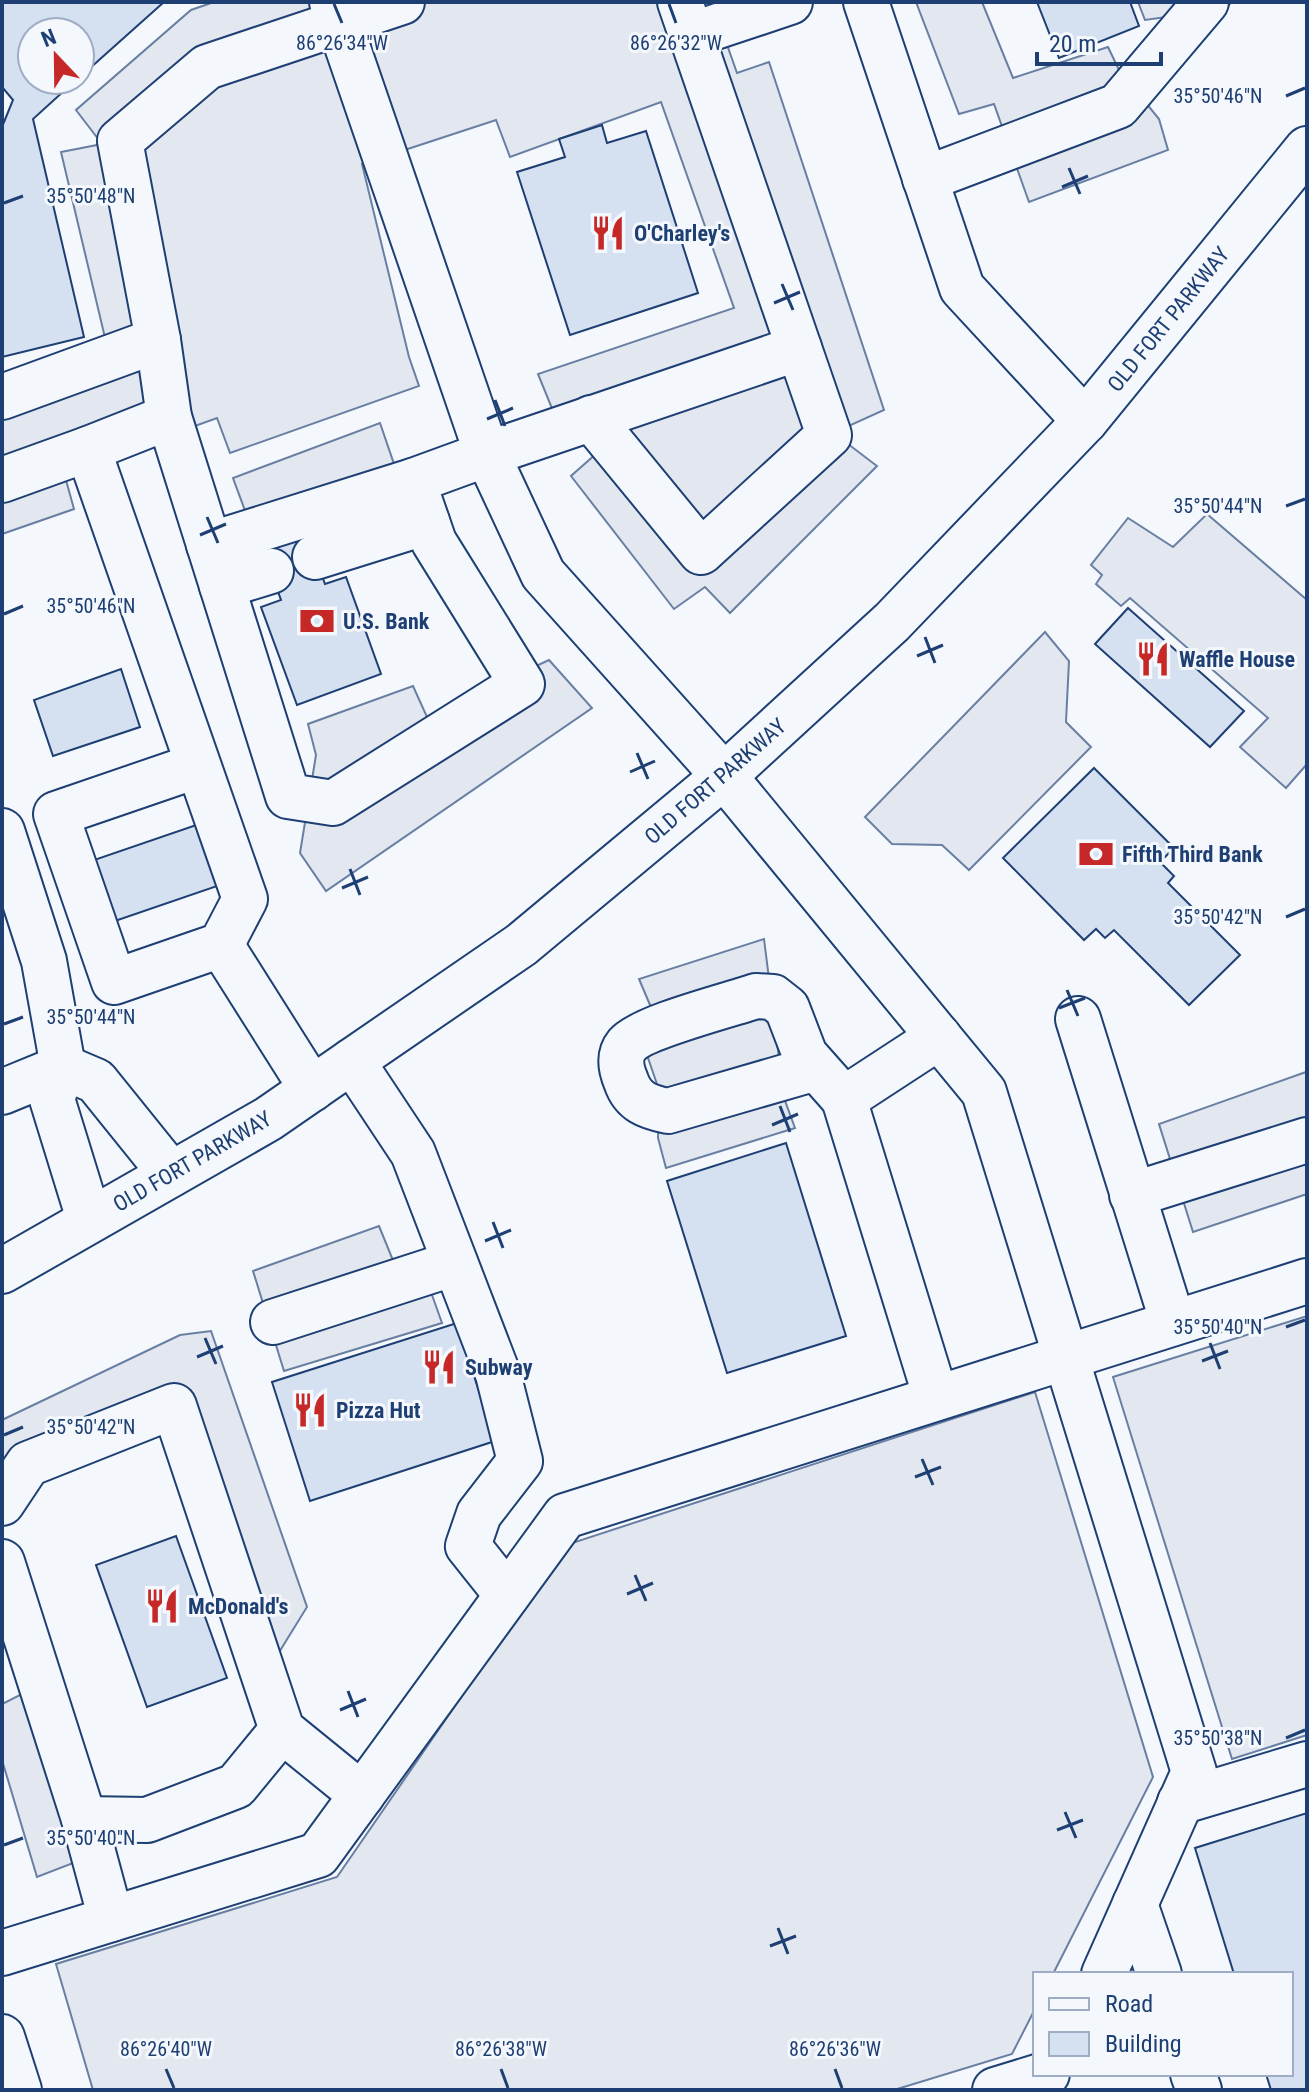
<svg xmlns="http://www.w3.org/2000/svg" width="1309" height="2092" viewBox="0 0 1309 2092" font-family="'Roboto Condensed',sans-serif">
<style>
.parking{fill:#e3e8f0;stroke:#687fa3;stroke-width:2}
.building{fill:#d5e0f0;stroke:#1d3f73;stroke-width:2}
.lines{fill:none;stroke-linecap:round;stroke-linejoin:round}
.minor-casing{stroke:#1d3f73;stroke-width:48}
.major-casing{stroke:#1d3f73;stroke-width:48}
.minor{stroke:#f4f7fb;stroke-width:44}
.major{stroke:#f4f7fb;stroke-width:44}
.ticks{fill:none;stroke:#1d3f73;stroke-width:3}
.labels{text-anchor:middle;stroke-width:6;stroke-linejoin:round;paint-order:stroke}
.poi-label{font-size:22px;font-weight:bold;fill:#1d3f73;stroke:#f4f7fb;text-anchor:start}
.street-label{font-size:22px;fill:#1d3f73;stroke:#f4f7fb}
.ticks-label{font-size:20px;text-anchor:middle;fill:#1d3f73;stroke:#f4f7fb;stroke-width:6;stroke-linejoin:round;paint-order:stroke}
</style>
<rect width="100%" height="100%" fill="#f4f7fb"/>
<g class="parking">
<path d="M214,2H712L737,73L769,62L884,410L844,428L848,444L877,466L730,613L705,587L674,609L571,476L597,453L553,411L538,374L734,308L661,102L510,157L496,120L362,164L409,357L419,386L230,453L217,418L64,473L74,509L2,534V394L111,363L61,152L102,144L76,110L191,10Z"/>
<path d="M916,2H982L1013,78L1108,47L1119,70L1159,119L1168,150L1029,202L994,104L959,114Z"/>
<path d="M1138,2H1232L1224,9L1145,20Z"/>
<path d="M380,423L394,464L247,516L233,478Z"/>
<path d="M1207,514L1307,600V764L1286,788L1240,747L1268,718L1130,598L1121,606L1096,584L1102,575L1091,565L1128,518L1173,547Z"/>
<path d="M1045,632L1069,661L1066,722L1091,747L969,870L942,845L892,844L865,817Z"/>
<path d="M549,660L592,708L326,891L300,853L316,755L308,724L413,686L427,717Z"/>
<path d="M764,939L784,1098L795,1128L666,1168L658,1138L659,1090L648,1058L653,1012L639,979Z"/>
<path d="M1306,1072L1307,1194L1193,1232L1159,1124Z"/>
<path d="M379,1226L394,1263L432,1295L442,1323L284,1371L253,1271Z"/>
<path d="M1307,1316V1735L1232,1759L1113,1377Z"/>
<path d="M211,1331L307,1607L273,1662L186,1388L2,1469V1420L180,1335Z"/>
<path d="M1035,1392L1153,1777L1053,1974H1035V2009L1012,2054L894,2090H93L56,1964L337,1877L566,1545Z"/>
<path d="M26,1692L81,1860L37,1877L2,1760V1704Z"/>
</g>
<g class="building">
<path d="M2,2H164L80,77V32H32V80H76L33,119L84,337L2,357V127L13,100L2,87Z"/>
<path d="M1037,2H1130L1139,26L1059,58Z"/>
<path d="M602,125L607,143L646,131L698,293L570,335L517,172L565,157L559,139Z"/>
<path d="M305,529L325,584L346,577L381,674L297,705L261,607L281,600L261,544Z"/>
<path d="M1128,608L1244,711L1210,747L1095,644Z"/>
<path d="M121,669L140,727L53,756L34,700Z"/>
<path d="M1094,768L1174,848L1160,862L1174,876L1168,883L1240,955L1189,1005L1114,930L1105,938L1096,929L1084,940L1003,858Z"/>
<path d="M205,822L226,883L115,921L94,860Z"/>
<path d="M786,1143L846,1336L727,1373L667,1181Z"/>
<path d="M457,1323L495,1441L310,1501L272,1382Z"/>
<path d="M176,1536L227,1678L147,1707L96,1565Z"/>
<path d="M1307,1813V2090H1271L1266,2074H1291V1974H1234L1195,1848Z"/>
</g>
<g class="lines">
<g class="minor-casing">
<g id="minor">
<path d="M332,2L487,454L799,348L680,2"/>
<path d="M866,2L962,288L1085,421"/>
<path d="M691,35L790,2"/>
<path d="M925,179L1118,106L1206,2"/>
<path d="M158,340L169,417L288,796L333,803L522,684L434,542L413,481L487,454L543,574L724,776L984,1092L1194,1772L1104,1974"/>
<path d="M2,397L158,340L120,141L207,67L402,2"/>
<path d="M591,418L701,552L829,435L799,348"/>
<path d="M88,449L169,417"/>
<path d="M2,480L88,449L245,899L221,945L114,982L56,814L196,766"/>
<path d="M209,545L413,481"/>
<path d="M315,557L427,522"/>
<path d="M222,586L271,571"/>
<path d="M2,831L44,961L63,1067L52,1099L89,1219"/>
<path d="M221,945L312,1089"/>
<path d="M1078,1019L1173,1323"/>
<path d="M352,1061L413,1153L498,1374L520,1461L479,1514L468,1546L507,1595"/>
<path d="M816,1068L668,1111C648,1107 633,1102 626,1081C621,1069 618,1056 627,1045C642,1027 730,1005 756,996L773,997L787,1008L805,1055L844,1099"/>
<path d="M2,1092L63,1067L96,1081L171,1174"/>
<path d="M1132,1195L1307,1140"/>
<path d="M273,1322L455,1263"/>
<path d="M936,1398L844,1099L939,1037"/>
<path d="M2,1503L28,1464L174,1406L282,1730L362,1795"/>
<path d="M2,1562L84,1819L111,1919"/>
<path d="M1180,1802L1307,1764"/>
<path d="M84,1819L147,1820L236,1786L282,1730"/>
<path d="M1135,1904L1159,1974"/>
<path d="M2,1953L318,1855L565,1516L1307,1281"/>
<path d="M2,2037L19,2090"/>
<path d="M1193,2074L1199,2090"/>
<path d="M995,2090L1047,2074"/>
</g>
</g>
<g class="major-casing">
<path id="major" d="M2,1271L268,1119L352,1061L521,945L724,776L892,622L1085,421L1307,149"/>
</g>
<use href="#minor" class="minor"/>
<use href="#major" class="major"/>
</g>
<path class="ticks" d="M334,4L342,23M669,4L676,23M1286,96L1305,88M1069,168L1080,194M1062,187L1088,176M4,203L23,196M782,284L793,310M774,303L800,292M495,400L505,426M487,419L513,408M1286,506L1305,499M207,517L218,543M200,535L226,524M4,614L23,606M925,637L935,663M917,656L943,645M637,753L648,779M630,772L655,761M350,869L360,895M342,888L368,877M1286,917L1305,909M1067,990L1078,1016M1059,1008L1085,998M4,1024L23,1017M780,1106L790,1132M772,1125L798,1114M493,1222L503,1248M485,1241L511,1230M1286,1327L1305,1320M205,1338L216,1364M1210,1343L1220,1369M197,1357L223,1346M1202,1361L1228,1351M4,1435L23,1427M922,1459L933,1485M915,1477L941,1467M635,1575L646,1601M627,1594L653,1583M348,1691L358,1717M340,1710L366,1699M1286,1738L1305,1730M1065,1812L1076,1838M1057,1830L1083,1820M4,1845L23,1838M778,1928L788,1954M770,1946L796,1936M166,2069L174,2088M501,2069L508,2088M835,2069L842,2088"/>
<defs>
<g id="restaurant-bare" transform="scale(2.76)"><path d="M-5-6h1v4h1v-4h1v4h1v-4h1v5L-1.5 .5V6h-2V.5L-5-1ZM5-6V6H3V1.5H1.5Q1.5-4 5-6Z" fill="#c62828" stroke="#f4f7fb" stroke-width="2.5" paint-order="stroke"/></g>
<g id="bank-bare" transform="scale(2.76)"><path d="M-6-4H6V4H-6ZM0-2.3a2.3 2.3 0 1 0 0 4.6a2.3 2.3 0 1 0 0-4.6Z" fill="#c62828" stroke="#f4f7fb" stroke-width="2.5" paint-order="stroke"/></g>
</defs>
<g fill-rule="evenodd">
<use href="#restaurant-bare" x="608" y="233"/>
<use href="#bank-bare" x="317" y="621"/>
<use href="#restaurant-bare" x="1153" y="659"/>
<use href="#bank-bare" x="1096" y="854"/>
<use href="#restaurant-bare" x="439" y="1367"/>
<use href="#restaurant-bare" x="310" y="1410"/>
<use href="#restaurant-bare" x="162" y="1606"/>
</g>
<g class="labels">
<g class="poi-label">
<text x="634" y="241">O'Charley's</text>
<text x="343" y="629">U.S. Bank</text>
<text x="1179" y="667">Waffle House</text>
<text x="1122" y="862">Fifth Third Bank</text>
<text x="465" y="1375">Subway</text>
<text x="336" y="1418">Pizza Hut</text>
<text x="188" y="1614">McDonald's</text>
</g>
<g class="street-label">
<text transform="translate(1168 319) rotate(-51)" y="8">OLD FORT PARKWAY</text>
<text transform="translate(715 781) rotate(-41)" y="8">OLD FORT PARKWAY</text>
<text transform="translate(192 1161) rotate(-30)" y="8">OLD FORT PARKWAY</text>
</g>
</g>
<g class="ticks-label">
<text x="342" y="50">86°26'34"W</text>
<text x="676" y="50">86°26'32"W</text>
<text x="1218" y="103">35°50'46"N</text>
<text x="91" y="203">35°50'48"N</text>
<text x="1218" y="513">35°50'44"N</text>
<text x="91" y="613">35°50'46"N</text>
<text x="1218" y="924">35°50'42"N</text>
<text x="91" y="1024">35°50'44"N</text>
<text x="1218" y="1334">35°50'40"N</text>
<text x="91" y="1434">35°50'42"N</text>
<text x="1218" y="1745">35°50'38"N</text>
<text x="91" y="1845">35°50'40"N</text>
<text x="166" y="2056">86°26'40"W</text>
<text x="501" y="2056">86°26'38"W</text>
<text x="835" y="2056">86°26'36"W</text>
</g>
<rect width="1309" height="2092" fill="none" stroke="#1d3f73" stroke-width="8"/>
<rect x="1033" y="1972" width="260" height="104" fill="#f4f7fb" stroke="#9eadc5" stroke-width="2"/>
<rect x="1049" y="1998" width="40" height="12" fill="#f4f7fb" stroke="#9eadc5" stroke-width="2"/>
<text x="1105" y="2012" font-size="24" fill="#1d3f73">Road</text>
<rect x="1049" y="2032" width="40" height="24" fill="#d5e0f0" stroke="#9eadc5" stroke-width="2"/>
<text x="1105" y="2052" font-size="24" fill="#1d3f73">Building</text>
<g transform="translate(56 56) rotate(338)"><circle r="38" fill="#f4f7fb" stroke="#9eadc5" stroke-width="2"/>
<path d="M0-6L14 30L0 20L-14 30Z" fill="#c62828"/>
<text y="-12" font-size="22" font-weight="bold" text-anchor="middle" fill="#1d3f73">N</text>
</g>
<path d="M1037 52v12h124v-12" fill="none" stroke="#1d3f73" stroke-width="4"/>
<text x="1049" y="52" font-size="24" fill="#1d3f73" stroke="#f4f7fb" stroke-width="6" paint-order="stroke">20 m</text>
</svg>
